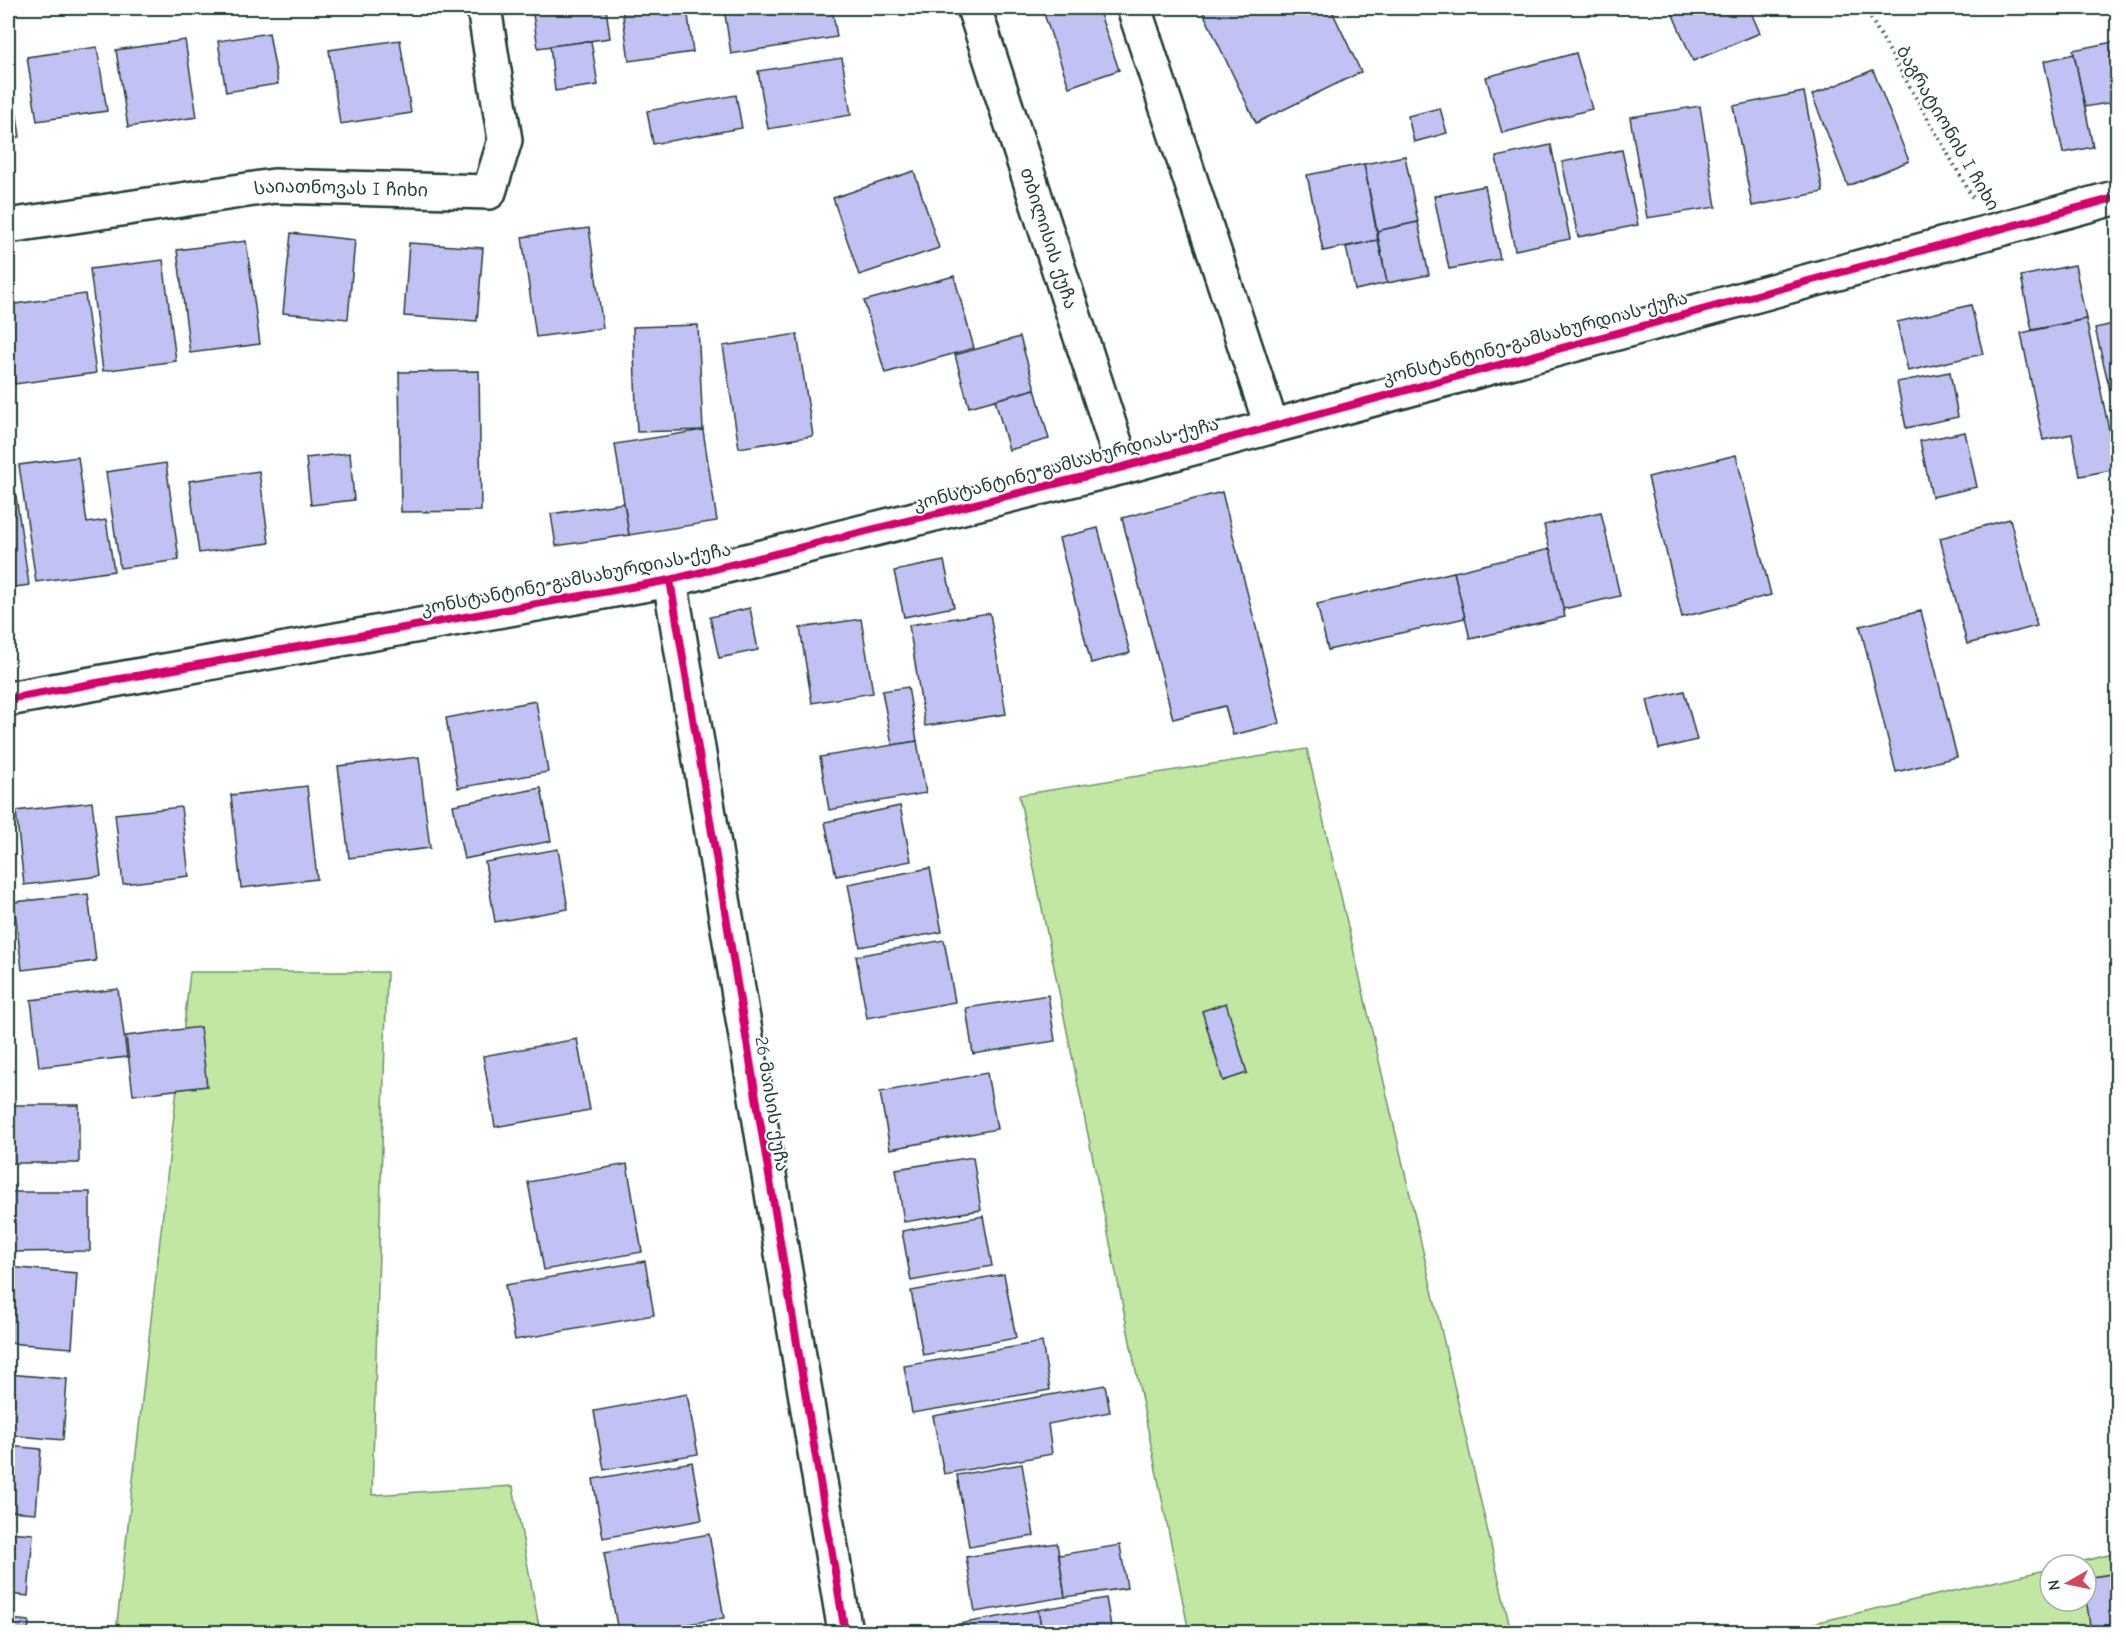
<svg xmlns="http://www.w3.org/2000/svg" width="2125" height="1640" viewBox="0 0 2125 1640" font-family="'Comic Neue','Noto Sans Georgian',sans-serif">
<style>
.green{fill:#c1e7a2;stroke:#70926b;stroke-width:1.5}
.building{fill:#c2c1f3;stroke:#1f3d34;stroke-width:1.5}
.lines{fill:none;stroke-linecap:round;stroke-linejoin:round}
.minor-casing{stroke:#1f3d34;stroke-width:38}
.path{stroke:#1f3d34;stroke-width:4;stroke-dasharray:1.5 4.5;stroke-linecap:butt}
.minor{stroke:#fff;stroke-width:33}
.cycleway-casing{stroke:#fff;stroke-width:11}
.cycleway{stroke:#d6006c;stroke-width:8}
.labels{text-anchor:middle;stroke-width:4.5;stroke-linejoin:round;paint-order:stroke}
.street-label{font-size:18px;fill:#1f3d34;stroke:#fff}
</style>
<rect width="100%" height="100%" fill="#fff"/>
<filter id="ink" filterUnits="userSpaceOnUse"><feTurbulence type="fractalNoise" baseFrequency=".0167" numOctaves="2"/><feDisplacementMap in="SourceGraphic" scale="12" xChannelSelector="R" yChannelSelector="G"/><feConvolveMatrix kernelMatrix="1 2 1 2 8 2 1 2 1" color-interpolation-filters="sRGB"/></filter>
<g filter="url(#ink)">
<g class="green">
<path d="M1307,749L1511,1632H1189L1019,795Z"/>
<path d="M190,972H387L372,1495L513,1486L540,1632H116Z"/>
<path d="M2117,1553V1632H1775L2050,1569V1601H2086V1565H2067Z"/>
</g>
<g class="building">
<path d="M532,8H606L610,38L538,48Z"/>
<path d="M622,8H687L693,52L629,61Z"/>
<path d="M724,8H832L837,37L731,54Z"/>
<path d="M1042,8H1098L1119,70L1069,87Z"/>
<path d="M1201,8H1343L1333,13L1361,72L1256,123Z"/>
<path d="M1670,8H1749L1760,33L1693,61Z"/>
<path d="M269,33L278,84L226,92L218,41Z"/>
<path d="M185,40L197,117L128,127L116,50Z"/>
<path d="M400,40L411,113L340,124L329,50Z"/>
<path d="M591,41L598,85L555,91L550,46Z"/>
<path d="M2118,41V101L2085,107L2073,50Z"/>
<path d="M97,47L107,111L37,121L27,57Z"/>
<path d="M8,52L20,137L8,139Z"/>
<path d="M1576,53L1592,109L1502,133L1486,77Z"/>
<path d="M2074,54L2093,147L2063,153L2044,61Z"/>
<path d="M842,58L851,115L768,129L758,71Z"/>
<path d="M1873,70L1909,161L1848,186L1812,95Z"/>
<path d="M1804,92L1823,192L1752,206L1733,106Z"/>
<path d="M736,95L742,128L653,144L647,111Z"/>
<path d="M1700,106L1716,207L1647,218L1630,117Z"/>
<path d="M1440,108L1447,133L1414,142L1408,116Z"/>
<path d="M1551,145L1570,239L1515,250L1496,157Z"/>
<path d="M1622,150L1638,225L1578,237L1562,162Z"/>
<path d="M1405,156L1418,222L1377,231L1364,164Z"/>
<path d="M1364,164L1378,240L1323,251L1307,175Z"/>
<path d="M914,171L939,248L859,275L833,198Z"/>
<path d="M1485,186L1500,259L1449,269L1434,196Z"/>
<path d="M1418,222L1429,275L1387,283L1377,231Z"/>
<path d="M589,228L603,328L536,337L522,237Z"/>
<path d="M291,233L355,240L348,319L283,313Z"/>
<path d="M1378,240L1387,283L1355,290L1346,247Z"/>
<path d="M246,241L260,344L190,353L177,250Z"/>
<path d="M409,243L483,248L477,321L404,316Z"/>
<path d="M163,260L176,361L103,371L90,269Z"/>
<path d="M2075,265L2086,319L2032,330L2021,276Z"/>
<path d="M954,276L974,348L885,373L864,301Z"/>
<path d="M85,294L96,373L15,384L8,332V305Z"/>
<path d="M1971,305L1983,354L1908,371L1897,322Z"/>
<path d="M2086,319L2117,469L2080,476L2072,434L2043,440L2021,333Z"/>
<path d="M2118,323V410L2115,411L2095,328Z"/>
<path d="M698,325L703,430L637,432L633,327Z"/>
<path d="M797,334L813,436L739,448L723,346Z"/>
<path d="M1020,337L1035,389L969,407L955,355Z"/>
<path d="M479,371L481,511L401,512L399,372Z"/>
<path d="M1950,372L1958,417L1906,428L1897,382Z"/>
<path d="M1035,389L1049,439L1009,450L995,400Z"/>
<path d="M703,430L717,521L629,535L615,444Z"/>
<path d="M1965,432L1977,487L1932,497L1920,441Z"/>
<path d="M350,453L354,500L311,505L306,458Z"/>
<path d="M1736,455L1771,595L1682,617L1648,477Z"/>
<path d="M78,457L87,523L106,520L114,571L36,582L19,465Z"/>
<path d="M166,463L179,560L120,568L106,472Z"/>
<path d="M259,471L269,543L199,553L189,481Z"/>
<path d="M15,489L29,585L8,588V490Z"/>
<path d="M1222,492L1280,723L1233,735L1225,706L1173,719L1122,518Z"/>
<path d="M624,503L629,535L556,546L551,514Z"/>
<path d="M1601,512L1620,596L1563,609L1544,525Z"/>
<path d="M2010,519L2037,626L1967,644L1940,538Z"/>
<path d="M1098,528L1130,653L1091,663L1059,538Z"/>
<path d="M1550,549L1565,617L1470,639L1454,572Z"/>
<path d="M944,561L954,607L904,617L894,571Z"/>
<path d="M1454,572L1465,618L1328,650L1317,604Z"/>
<path d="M750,608L758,650L719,658L710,617Z"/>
<path d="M1921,611L1957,757L1896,772L1860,626Z"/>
<path d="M990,613L1006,714L925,726L909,625Z"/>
<path d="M861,619L873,693L812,703L800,628Z"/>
<path d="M908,687L917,741L892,745L882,691Z"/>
<path d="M1684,691L1697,740L1659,749L1647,700Z"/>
<path d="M536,701L548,772L458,788L446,718Z"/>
<path d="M917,741L926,793L829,810L820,757Z"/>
<path d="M419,757L430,848L349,858L338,766Z"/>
<path d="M307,786L317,879L241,888L231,795Z"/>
<path d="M541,788L551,841L464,859L453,805Z"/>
<path d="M92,802L101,876L24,885L16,811Z"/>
<path d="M900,806L911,861L836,876L825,822Z"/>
<path d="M181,807L189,876L123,884L115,814Z"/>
<path d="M558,849L568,909L495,922L485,862Z"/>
<path d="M930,868L942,932L860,947L848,884Z"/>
<path d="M88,894L96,961L22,970L14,902Z"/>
<path d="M944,940L955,1002L867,1018L856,956Z"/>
<path d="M118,989L127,1057L39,1067L31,1000Z"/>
<path d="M1048,995L1055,1041L973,1054L966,1008Z"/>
<path d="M1226,1003L1247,1073L1223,1081L1202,1011Z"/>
<path d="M200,1027L207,1086L133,1095L126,1036Z"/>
<path d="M577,1039L590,1110L495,1127L483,1056Z"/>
<path d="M987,1073L997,1129L890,1149L880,1092Z"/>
<rect x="8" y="1105" width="71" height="58"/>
<path d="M973,1157L981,1210L904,1222L896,1169Z"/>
<path d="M627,1164L642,1252L544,1270L528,1182Z"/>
<path d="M8,1192H90V1251L8,1252Z"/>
<path d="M983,1216L992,1266L911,1281L902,1231Z"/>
<path d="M645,1261L654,1315L515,1340L505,1285Z"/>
<path d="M8,1267L77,1273L72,1348L8,1343Z"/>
<path d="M1004,1274L1016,1338L923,1355L911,1291Z"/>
<path d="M1042,1342L1050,1390L912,1413L904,1366Z"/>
<path d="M8,1374L67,1379L63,1440L8,1435Z"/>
<path d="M1105,1385L1110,1412L1048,1424L1052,1454L944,1474L933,1416Z"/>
<path d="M687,1394L698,1454L604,1470L594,1411Z"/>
<path d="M8,1446L41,1449L36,1513L8,1511Z"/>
<path d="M692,1462L702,1520L603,1538L593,1479Z"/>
<path d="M1022,1464L1034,1536L969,1547L957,1475Z"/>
<path d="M8,1532L33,1534L28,1596L8,1594Z"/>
<path d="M709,1534L724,1618L641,1632H618L604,1553Z"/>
<path d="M1057,1543L1065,1597L975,1612L966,1557Z"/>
<path d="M1120,1545L1127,1588L1065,1597L1059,1555Z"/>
<path d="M2118,1573V1632H2091L2086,1598V1578Z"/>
<path d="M1106,1598L1112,1632H1042L1038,1610Z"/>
<path d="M1038,1610L1042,1632H959L958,1624Z"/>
<path d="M8,1619L29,1621L28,1632H8Z"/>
</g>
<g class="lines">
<g class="minor-casing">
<g id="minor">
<path id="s1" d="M974,8L1123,467"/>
<path d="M1134,8L1271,425"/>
<path id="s2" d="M8,226L274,186L489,192L505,140L484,8"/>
<path d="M670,580L845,1632"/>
<path d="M8,699L670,580L1123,467L2118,197"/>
</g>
</g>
<path class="path" d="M1865,8L1974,200"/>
<use href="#minor" class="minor"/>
<g class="cycleway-casing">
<g id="cycleway">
<path d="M670,580L845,1632"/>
<path d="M8,699L670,580L1123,467L2118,197"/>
</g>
</g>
<use href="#cycleway" class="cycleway"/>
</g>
</g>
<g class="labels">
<g class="street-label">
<text transform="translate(1948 128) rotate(60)" y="6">ბაგრატიონის I ჩიხი</text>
<text dy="6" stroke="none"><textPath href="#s2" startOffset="336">საიათნოვას I ჩიხი</textPath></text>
<text dy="6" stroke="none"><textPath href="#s1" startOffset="242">თბილისის ქუჩა</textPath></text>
<text transform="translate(1535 338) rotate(-15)" y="6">კონსტანტინე გამსახურდიას ქუჩა</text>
<text transform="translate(1066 464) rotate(-15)" y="6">კონსტანტინე გამსახურდიას ქუჩა</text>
<text transform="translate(576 579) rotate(-11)" y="6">კონსტანტინე გამსახურდიას ქუჩა</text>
<text transform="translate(772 1104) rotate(81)" y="6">26 მაისის ქუჩა</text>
</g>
</g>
<rect width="2125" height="1640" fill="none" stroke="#fff" stroke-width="30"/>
<rect x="15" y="15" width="2095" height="1610" fill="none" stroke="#1f3d34" stroke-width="2" filter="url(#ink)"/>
<g transform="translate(2068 1583) rotate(261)"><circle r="28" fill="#ffffff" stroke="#a5b1ae" stroke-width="1.5"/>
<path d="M0-4.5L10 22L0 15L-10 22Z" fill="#d1495b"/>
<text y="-9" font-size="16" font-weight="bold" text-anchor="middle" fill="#1f3d34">N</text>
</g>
</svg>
